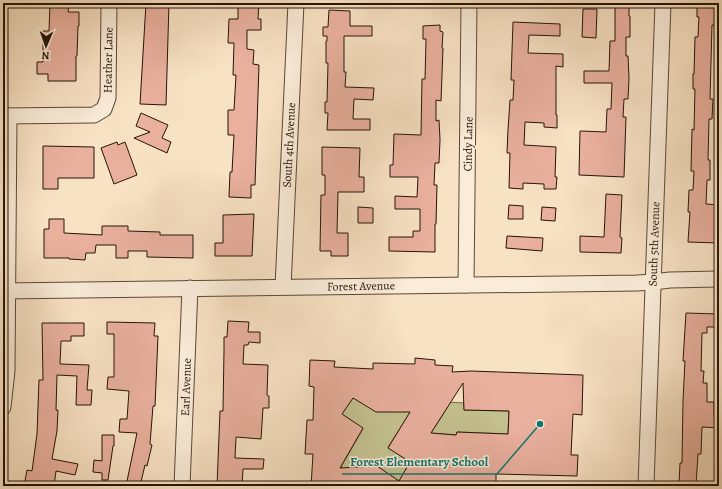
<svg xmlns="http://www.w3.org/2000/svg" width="722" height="489" viewBox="0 0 722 489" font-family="Alegreya,serif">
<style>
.green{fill:#c4c18f;stroke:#756a4a}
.building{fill:#e9b09e;stroke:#261406;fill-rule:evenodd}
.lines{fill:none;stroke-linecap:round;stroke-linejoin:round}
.minor-casing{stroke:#5a4836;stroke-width:17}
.minor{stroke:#faecd9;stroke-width:15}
.labels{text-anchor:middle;stroke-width:3;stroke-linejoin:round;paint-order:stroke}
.street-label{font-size:12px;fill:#261406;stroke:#faecd9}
.leader{fill:none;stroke:#0f766e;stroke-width:1.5}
.callout-dot{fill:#0f766e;stroke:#faecd9;stroke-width:1.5}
.callout-label{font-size:13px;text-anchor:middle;font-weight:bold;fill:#0f766e;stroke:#faecd9;stroke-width:3;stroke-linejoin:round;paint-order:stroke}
</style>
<rect width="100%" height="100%" fill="#f8e2c4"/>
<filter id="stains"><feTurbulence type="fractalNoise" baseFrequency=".005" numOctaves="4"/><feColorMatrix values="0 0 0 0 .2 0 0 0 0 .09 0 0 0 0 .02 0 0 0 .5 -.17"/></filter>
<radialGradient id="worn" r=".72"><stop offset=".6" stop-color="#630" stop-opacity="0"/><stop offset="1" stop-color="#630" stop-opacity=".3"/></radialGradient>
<g class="green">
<path d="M353,398L411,411L388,447L410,462L399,481L377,466L362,467L356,476L341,467L363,429L342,414Z"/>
<path d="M447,402L464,403V410L509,411L508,434L457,432L456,435L431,433L447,408Z"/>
</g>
<g class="building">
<path d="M50,3H69L68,12H79V26H78L77,56H76V81H48V74H37V62H43V31H49Z"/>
<path d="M146,3H169L166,105L140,104Z"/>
<path d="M238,3H259L258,19H261V30H247V49L254,50L253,64L259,65L255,185H251V198L229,197L230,172H232L234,135H228V110H234L236,75H233L234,43H228L229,19H238Z"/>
<path d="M615,3H629V16H630V37H626V56H628L629,78L628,99H624L623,117H626L624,177L579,175L580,131L606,132L607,109H611L612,83H584V71H609L610,41H615Z"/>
<path d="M697,7L719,8V26L712,25L710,99H713L712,119H709L708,160H710V180H707L706,204L719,205V243L688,242L690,212H688L689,190H693L694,171H691L692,129L694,130L695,89H693V74H694L695,37H698L699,17H697Z"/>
<path d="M583,9H597L596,38L582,37Z"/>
<path d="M329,10L350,11V26H372V36H344V72H346L345,87L374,88L373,100L354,99L353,119H370V130H327L328,113H325V102H327L328,63H326V41H327V36H323V27H328Z"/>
<path d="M513,22L560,24V36L529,35L528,53L563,54V67L556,66V115H557V128L544,127V123L525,122L524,145L556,147L555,177H557L556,189H544V184L523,183V189L509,188L510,153H507L508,130L510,100H513L514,80H511Z"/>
<path d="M440,25V31L443,32L442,48H443L441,101L436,100V121L439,120L440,140L439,163H435L434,185H437L436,224H435V252L389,251V237H413V231H420V209H395V196L417,197L418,177H390V165H393L394,134L421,135L422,79H425L426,39H423V26Z"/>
<path d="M141,113L168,125L162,138L171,142L167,153L134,138L150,132L136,126Z"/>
<path d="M117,142L118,145L125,142L137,175L114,184L101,148Z"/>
<path d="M43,146L94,147V178H58V189H43Z"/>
<path d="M322,147L360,148L359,177H364V192H338L337,233H348V256H331V251H320L321,195H325V175H322Z"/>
<path d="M606,194L622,195L620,237L622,238L621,253L580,252V236L604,237Z"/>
<path d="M509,205L523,206V219H508Z"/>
<path d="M358,207L373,208V223H358Z"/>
<path d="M542,207L556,208L555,221L541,220Z"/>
<path d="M254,214L252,256H215V243H223V215Z"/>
<path d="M49,219H64V233L102,235V226H128V231L160,232V235H193V258L147,257V251H128V258H116V245H96L95,253H86L85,260L69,259V258H44V229H49Z"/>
<path d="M507,236L543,238L542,251L506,248Z"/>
<path d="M686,313L719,314V327H707V333H702L701,371H704L703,383H707V402H714V415L719,416V428L702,427L701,454H698L696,485L679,484L680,463H682L683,401L685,361H683Z"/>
<path d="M228,321L249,322L248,332H260V343L249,342L248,345H244L243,364L268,365L267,395L269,396V408H263L261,439L236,437L235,458L264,459L263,469H243L242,486H217L220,411H223L224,350V337H227Z"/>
<path d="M107,322L155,323L154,336H158L155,406H153L150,444L152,445L147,466L145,465L140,486H126L137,433L119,432L120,419H127L129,391L107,389L108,377H114V334H107Z"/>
<path d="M42,323H84V336H71V341H61L60,364L89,365L87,390H92L91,405H76L77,376L57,375L56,410H58L57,431L52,459L78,464L75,475L56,471L54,486H24L27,470L32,471L37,434L39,380H43Z"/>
<path d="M415,358L435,360V365L453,366L452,372L471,371L583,375L582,415L573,414L571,455H578L577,476L496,474V486H311L313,454H305L307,420H313L314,387L309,386L310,360L335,361L334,367L373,369V363L415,364ZM463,383L464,410L509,411L508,434L457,432L456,435L431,433ZM353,398L376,412H410L388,448L410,462L399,481L377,466L340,468L363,428L342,414Z"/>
<path d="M102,435H114V446H113L108,480H102V473L93,472L94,460L102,461Z"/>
</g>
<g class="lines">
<g class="minor-casing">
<g id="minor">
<path d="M3,116L94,115L104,109L108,98L109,3"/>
<path d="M466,285L469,3"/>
<path d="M283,287L296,3"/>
<path d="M3,291L637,283L653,282L670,280L719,279"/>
<path d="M3,407L7,371L9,116"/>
<path d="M182,486L190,288"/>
<path d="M646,486L663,3"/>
</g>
</g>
<use href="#minor" class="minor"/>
</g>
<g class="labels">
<g class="street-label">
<text transform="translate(108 60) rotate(-89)" y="4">Heather Lane</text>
<text transform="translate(468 144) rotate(-89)" y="4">Cindy Lane</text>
<text transform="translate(289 145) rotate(-87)" y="4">South 4th Avenue</text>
<text transform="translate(654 244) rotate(-88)" y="4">South 5th Avenue</text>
<text transform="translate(361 286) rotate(-1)" y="4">Forest Avenue</text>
<text transform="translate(186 387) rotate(-88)" y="4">Earl Avenue</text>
</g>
</g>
<path class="leader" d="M540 424L497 474H342"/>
<circle class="callout-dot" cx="540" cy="424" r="4"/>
<g class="callout-label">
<text x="419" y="466">Forest Elementary School</text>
</g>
<rect width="722" height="489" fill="none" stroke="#f8e2c4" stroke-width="16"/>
<rect x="4" y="4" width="714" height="481" fill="none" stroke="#261406" stroke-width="2"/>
<rect x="8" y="8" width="706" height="473" fill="none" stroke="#261406"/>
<g transform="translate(46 46) rotate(182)" stroke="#faecd9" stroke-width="3" paint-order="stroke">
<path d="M0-3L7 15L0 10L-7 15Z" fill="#261406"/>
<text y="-6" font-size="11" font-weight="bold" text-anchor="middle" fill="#261406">N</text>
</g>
<rect width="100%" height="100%" filter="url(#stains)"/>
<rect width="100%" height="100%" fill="url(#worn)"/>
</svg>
